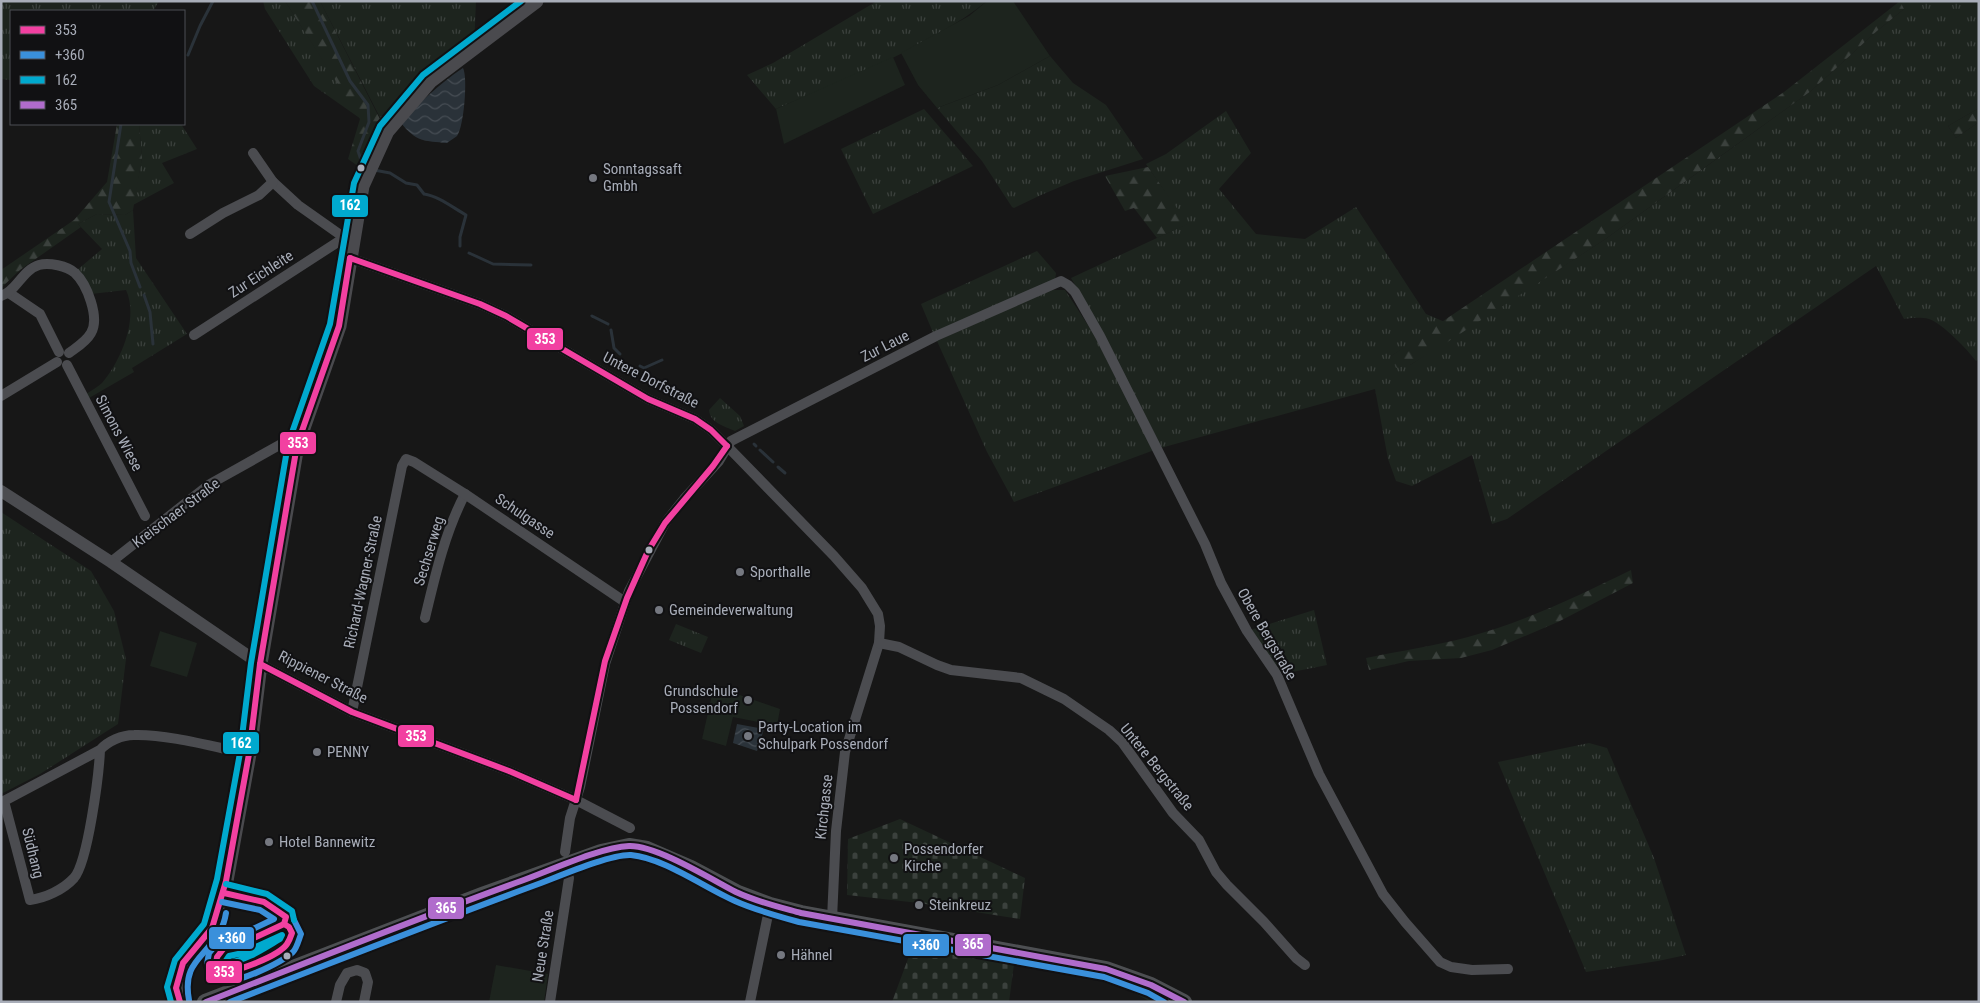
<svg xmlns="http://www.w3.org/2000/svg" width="1980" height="1003" viewBox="0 0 1980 1003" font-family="'Roboto Condensed',sans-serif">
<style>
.grass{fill:url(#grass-tufts)}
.forest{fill:url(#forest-firs)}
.cemetery{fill:url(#cemetery-stones)}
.garden{fill:#1d241e}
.water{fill:url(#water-waves)}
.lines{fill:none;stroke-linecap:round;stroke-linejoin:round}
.stream{stroke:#2a3239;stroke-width:3}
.minor{stroke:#4b4c50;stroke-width:10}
.tertiary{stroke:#4b4c50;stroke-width:12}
.secondary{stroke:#4a4a4e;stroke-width:15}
.primary{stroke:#4d4f52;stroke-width:16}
.bus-1-casing{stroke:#111113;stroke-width:10}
.bus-2-casing{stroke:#111113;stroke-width:10}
.bus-3-casing{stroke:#111113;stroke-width:10}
.bus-4-casing{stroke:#111113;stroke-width:10}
.bus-1{stroke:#f240a1;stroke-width:6}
.bus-2{stroke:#3a90db;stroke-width:6}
.bus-3{stroke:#00a9ce;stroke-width:6}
.bus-4{stroke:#b06ccc;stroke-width:6}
.bus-dot{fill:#a8adb8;stroke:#111113;stroke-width:2}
.poi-dot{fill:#757880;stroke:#111113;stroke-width:2}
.labels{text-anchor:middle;stroke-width:4;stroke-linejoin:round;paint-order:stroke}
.poi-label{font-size:15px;fill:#a8adb8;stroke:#111113;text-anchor:start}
.street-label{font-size:15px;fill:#a8adb8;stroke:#111113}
.line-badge{stroke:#111113;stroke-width:2}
.badge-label{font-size:14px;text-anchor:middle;font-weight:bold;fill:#fff}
</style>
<defs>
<pattern id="grass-tufts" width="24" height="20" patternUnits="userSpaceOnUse" patternTransform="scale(1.25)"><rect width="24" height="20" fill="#1d241e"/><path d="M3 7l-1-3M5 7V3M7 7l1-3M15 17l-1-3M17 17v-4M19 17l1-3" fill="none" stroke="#3b413d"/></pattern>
<pattern id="forest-firs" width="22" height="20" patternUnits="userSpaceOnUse" patternTransform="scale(1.25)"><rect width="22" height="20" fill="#1d241e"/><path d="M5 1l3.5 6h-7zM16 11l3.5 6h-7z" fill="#3b413d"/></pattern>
<pattern id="cemetery-stones" width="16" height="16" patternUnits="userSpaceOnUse" patternTransform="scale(1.25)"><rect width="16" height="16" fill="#1d241e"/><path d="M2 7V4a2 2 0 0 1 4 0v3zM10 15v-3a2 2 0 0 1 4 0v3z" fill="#3b413d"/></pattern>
<pattern id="water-waves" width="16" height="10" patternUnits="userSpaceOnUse" patternTransform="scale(1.25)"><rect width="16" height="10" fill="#2a3239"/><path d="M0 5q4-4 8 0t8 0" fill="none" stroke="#464d54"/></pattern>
</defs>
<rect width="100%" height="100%" fill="#171717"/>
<g class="grass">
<path d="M1,1H159L153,11H11V80L1,79Z"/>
<path d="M263,1H285L361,119L314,86L265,9Z"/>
<path d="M320,1H476L474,48L387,131Z"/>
<path d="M877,1H987C928,48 845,79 776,109L747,75L773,63Z"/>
<path d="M1900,1H1979V108L1948,126L1956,138L1979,122V359L1976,361C1968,350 1942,323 1929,319C1920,317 1913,318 1904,319L1876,266L1507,519L1492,524L1472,455L1412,486L1396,481L1388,459L1375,389L1157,449L1014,502L987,452L937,341L1050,290H1065L1097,339L1103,333L1071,278L1187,224L1146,164L1166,154L1226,111L1251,153L1219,189L1256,234L1305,239L1356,207L1426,314L1445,322L1391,356L1410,365L1604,240L1750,135L1811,91L1877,31L1904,9Z"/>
<path d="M1050,56L1073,83L1106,105L1143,159L1074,181L1041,195L1014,208L1012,207L982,161L937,108L998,85Z"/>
<path d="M924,109L973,166L873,214L841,149Z"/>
<path d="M139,124H181L197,149L162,163L174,183L133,205L142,158Z"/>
<path d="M133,210L136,258L187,334L132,368L134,372L89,398L86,394C92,390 98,387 102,383C121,361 139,318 126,290L91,294L76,271L102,249L78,224L97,214L125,215Z"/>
<path d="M1037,251L1056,273L1055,281L934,335L921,304Z"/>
<path d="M720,398L740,416L744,426L735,431C724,426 710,423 709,410Z"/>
<path d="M1,512L91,571L114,611L126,659L118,724L40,774L1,794Z"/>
<path d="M1314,610L1327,665L1277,675L1247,631Z"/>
<path d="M676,624L708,637L701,653L669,640Z"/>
<path d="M1589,743L1607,748L1654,858L1686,955L1658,961L1586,972L1498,762Z"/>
<path d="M1089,974L1118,983L1119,987L1094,979Z"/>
<path d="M1128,986L1164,1002H1151L1127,989Z"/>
</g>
<g class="forest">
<path d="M285,1H320L384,127L362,169L348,159L360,119Z"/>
<path d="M1900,1L1904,9L1877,31L1811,91L1604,240L1446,343L1410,365L1396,368L1391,356L1784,92Z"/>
<path d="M1979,108V122L1956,138L1948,126Z"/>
<path d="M117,124H139L142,158L133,210L125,215L97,214L78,224L81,227L20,270L1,288V270L74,220L107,182Z"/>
<path d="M1148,167L1188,224L1157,238L1134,208L1125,211L1105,176Z"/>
<path d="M1631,570L1633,583L1558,622L1492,650L1461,658L1409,661L1369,670L1366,658C1399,651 1435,646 1468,637C1524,622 1578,596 1631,570Z"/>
</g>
<g class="cemetery">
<path d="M900,819L1025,878L1020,919L919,903L847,895L848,839Z"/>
<path d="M912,948L1014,964L1009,1002H892Z"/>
</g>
<g class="garden">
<path d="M987,1H1013L1050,56L998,85L937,108L918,85L901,53L969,16Z"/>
<path d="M893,57L905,85L784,144L776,109Z"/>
<path d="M160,631L197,643L187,677L150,666Z"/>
<path d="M714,686L780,709L777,726L733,717L726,746L702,739Z"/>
<path d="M496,965L548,974L544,1002H489Z"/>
</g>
<g class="water">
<path d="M463,68C468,77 464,127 457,136C454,138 450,141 447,143C425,141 416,142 401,123C420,102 439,84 463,68Z"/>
<path d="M737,724L764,729L757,751L733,743Z"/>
</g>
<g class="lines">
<g class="stream">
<path d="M312,1L350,81L368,105L369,122L358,151L361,160"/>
<path d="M188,55L200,26L213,1"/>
<path d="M121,124L109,202L130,251L131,263L140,287"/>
<path d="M374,170L390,173L406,183L417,185L424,194C438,196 452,207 466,215L460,237V246"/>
<path d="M469,253L493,264L531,265"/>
<path d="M144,295L150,312L153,344"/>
<path d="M592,316L608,324"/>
<path d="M611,330L614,348L620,354"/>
<path d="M640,366L644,368L662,360"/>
<path d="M754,444L756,446"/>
<path d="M760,450L773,462"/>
<path d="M778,467L785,473"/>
</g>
<g class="minor">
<path d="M253,153L273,182L298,205L349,241"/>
<path d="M190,234L223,213L259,195L273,182"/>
<path d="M350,258L480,304L506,316L648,399L695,419L711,430L727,446L834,556L862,588L878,614L880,626L879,643L845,752L836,831L832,919"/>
<path d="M9,293L40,314L59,352"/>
<path d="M1,296C17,291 22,270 39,265C49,262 67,266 75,273C87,284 100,318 91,333C86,342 77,347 69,353"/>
<path d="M194,335L344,238"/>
<path d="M67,365L145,516"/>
<path d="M1,396L57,362"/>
<path d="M111,562L210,484L283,443L289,442L297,445"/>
<path d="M425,618C435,576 445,532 465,494"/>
<path d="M879,643L899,647L937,665L951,670L1021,678L1064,699L1109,730L1122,742L1173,813L1199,840L1216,872L1227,885L1264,922L1296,958L1305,965"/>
<path d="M260,664L352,712L509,771L576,800L630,828"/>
<path d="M352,712L402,466L406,459L414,462L465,494L625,602"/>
<path d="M100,750C99,774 88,862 74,878C63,890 45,898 30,900L4,801L100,750C108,741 122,735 134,735C168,734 214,747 249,754"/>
<path d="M565,852L570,818L580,787L605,664L629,591L665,523L684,499L719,461L731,441L936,336L1061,281L1068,285L1075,292L1100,336L1205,544L1221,583L1247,631L1277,675L1319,774L1383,894L1405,922L1440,962L1451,967L1472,970L1508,969"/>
<path d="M336,1002L340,985L347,973L357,970L365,973L368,982L364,1002"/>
<path d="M550,1002L569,878L565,865"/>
<path d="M750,1002L770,905"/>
</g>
<path class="tertiary" d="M1,491L111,562L260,664"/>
<path class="secondary" d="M180,1002L176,988L183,963L212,928L226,881L249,754L260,664L297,445L339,326L362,186L387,131L430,81L536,1"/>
<path class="primary" d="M205,1002L482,895L601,852L629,846L647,849L691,868L738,893L770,905L801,913L1106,969L1151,985L1184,1002"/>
<g class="bus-1-casing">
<g id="bus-1">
<path d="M350,258L480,304L506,316L648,399L695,419L711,430L727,446"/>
<path d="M260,664L352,712L509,771L576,800"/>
<path d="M576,800L605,661L627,598L648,551L665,523L713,466L727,446"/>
<path d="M224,893L264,902L286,917L284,924"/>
<path d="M284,924L289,927L292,933C291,936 289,941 287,944C279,956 237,972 222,972L216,964L217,957L224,948L239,945Z"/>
<path d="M180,1002L176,988L183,963L212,928L226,881L249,754L260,664L297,445L339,326L350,258"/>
</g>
</g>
<g class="bus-2-casing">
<g id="bus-2">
<path d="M222,902L260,910L274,919L236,937L219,941L209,953L207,964C209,970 213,978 218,980C233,987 282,962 293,952C297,948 299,939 301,934L294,920"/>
<path d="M189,1000C182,962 204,959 220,931C223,926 225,919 226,913"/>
<path d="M230,1002C334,962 437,921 541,883C562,875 611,854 631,855C664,858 705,888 735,901C755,910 777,916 799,922L1104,977L1148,993L1164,1002"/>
</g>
</g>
<g class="bus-3-casing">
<g id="bus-3">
<path d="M226,884L267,894L292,911L294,920"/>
<path d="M282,935L280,939C263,949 246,961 226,963L225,962L229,956L243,953Z"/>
<path d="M171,1002L167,987L175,960L204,924L217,879L240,753L251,663L288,444L330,324L354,183L380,126L423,75L521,1"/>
</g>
</g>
<g class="bus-4-casing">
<path id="bus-4" d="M206,1002C311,961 415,919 521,881C549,871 601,847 629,846C656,845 711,879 736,892C757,902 779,907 801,913L1106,969L1151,985L1184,1002"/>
</g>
<use href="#bus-1" class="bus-1"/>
<use href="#bus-2" class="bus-2"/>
<use href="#bus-3" class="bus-3"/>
<use href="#bus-4" class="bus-4"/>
</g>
<g class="bus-dot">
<circle cx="361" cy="168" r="4.5"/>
<circle cx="649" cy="550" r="4.5"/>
<circle cx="287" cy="956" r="4.5"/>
</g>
<g class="poi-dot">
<circle cx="593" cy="178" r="5"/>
<circle cx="740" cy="572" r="5"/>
<circle cx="659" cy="610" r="5"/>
<circle cx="748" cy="700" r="5"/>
<circle cx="748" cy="736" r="5"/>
<circle cx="317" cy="752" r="5"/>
<circle cx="269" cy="842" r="5"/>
<circle cx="894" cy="858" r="5"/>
<circle cx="919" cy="905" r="5"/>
<circle cx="781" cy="955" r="5"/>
</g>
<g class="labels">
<g class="poi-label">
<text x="603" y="174">Sonntagssaft<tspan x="603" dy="17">Gmbh</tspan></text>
<text x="750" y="577">Sporthalle</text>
<text x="669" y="615">Gemeindeverwaltung</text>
<text x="738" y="696" text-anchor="end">Grundschule<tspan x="738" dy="17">Possendorf</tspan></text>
<text x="758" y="732">Party-Location im<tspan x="758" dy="17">Schulpark Possendorf</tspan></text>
<text x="327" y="757">PENNY</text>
<text x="279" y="847">Hotel Bannewitz</text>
<text x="904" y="854">Possendorfer<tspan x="904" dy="17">Kirche</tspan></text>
<text x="929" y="910">Steinkreuz</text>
<text x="791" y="960">Hähnel</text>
</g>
<g class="street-label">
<text transform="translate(261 274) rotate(-33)" y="5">Zur Eichleite</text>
<text transform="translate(885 346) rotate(-27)" y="5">Zur Laue</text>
<text transform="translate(651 380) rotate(27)" y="5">Untere Dorfstraße</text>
<text transform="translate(119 433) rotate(62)" y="5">Simons Wiese</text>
<text transform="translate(176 513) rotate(-37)" y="5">Kreischaer Straße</text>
<text transform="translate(525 516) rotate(34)" y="5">Schulgasse</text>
<text transform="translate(429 551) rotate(-73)" y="5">Sechserweg</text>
<text transform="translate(363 582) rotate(-78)" y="5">Richard-Wagner-Straße</text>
<text transform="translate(1267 634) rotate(60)" y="5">Obere Bergstraße</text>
<text transform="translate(323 677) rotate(27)" y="5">Rippiener Straße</text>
<text transform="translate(1157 767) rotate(51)" y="5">Untere Bergstraße</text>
<text transform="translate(824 807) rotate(-84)" y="5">Kirchgasse</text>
<text transform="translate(33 853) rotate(76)" y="5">Südhang</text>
<text transform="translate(543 946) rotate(-81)" y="5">Neue Straße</text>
</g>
</g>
<g class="line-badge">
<rect x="331" y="194" width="38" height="24" rx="5" fill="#00a9ce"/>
<rect x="526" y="327" width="38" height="24" rx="5" fill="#f240a1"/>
<rect x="279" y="431" width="38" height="24" rx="5" fill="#f240a1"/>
<rect x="397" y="724" width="38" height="24" rx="5" fill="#f240a1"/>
<rect x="222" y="731" width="38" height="24" rx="5" fill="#00a9ce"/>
<rect x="427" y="896" width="38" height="24" rx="5" fill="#b06ccc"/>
<rect x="208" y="926" width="47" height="24" rx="5" fill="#3a90db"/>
<rect x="954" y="933" width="38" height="24" rx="5" fill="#b06ccc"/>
<rect x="902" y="933" width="48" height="24" rx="5" fill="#3a90db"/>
<rect x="205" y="960" width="38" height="24" rx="5" fill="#f240a1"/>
</g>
<g class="badge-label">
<text x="350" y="210">162</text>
<text x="545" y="344">353</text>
<text x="298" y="448">353</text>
<text x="416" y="741">353</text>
<text x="241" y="748">162</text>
<text x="446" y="913">365</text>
<text x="232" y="943">+360</text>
<text x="973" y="949">365</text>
<text x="926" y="950">+360</text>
<text x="224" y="977">353</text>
</g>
<rect width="1980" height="1003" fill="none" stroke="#a8adb8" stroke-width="5"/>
<rect x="10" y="10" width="175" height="115" fill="#111113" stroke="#4d4f55"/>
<rect x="20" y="26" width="25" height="8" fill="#f240a1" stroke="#4d4f55"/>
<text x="55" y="35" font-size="15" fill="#a8adb8">353</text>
<rect x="20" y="51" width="25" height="8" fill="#3a90db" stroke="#4d4f55"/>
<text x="55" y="60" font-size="15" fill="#a8adb8">+360</text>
<rect x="20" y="76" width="25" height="8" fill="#00a9ce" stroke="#4d4f55"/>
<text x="55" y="85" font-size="15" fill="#a8adb8">162</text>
<rect x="20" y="101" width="25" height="8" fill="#b06ccc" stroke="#4d4f55"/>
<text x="55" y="110" font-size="15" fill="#a8adb8">365</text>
</svg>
